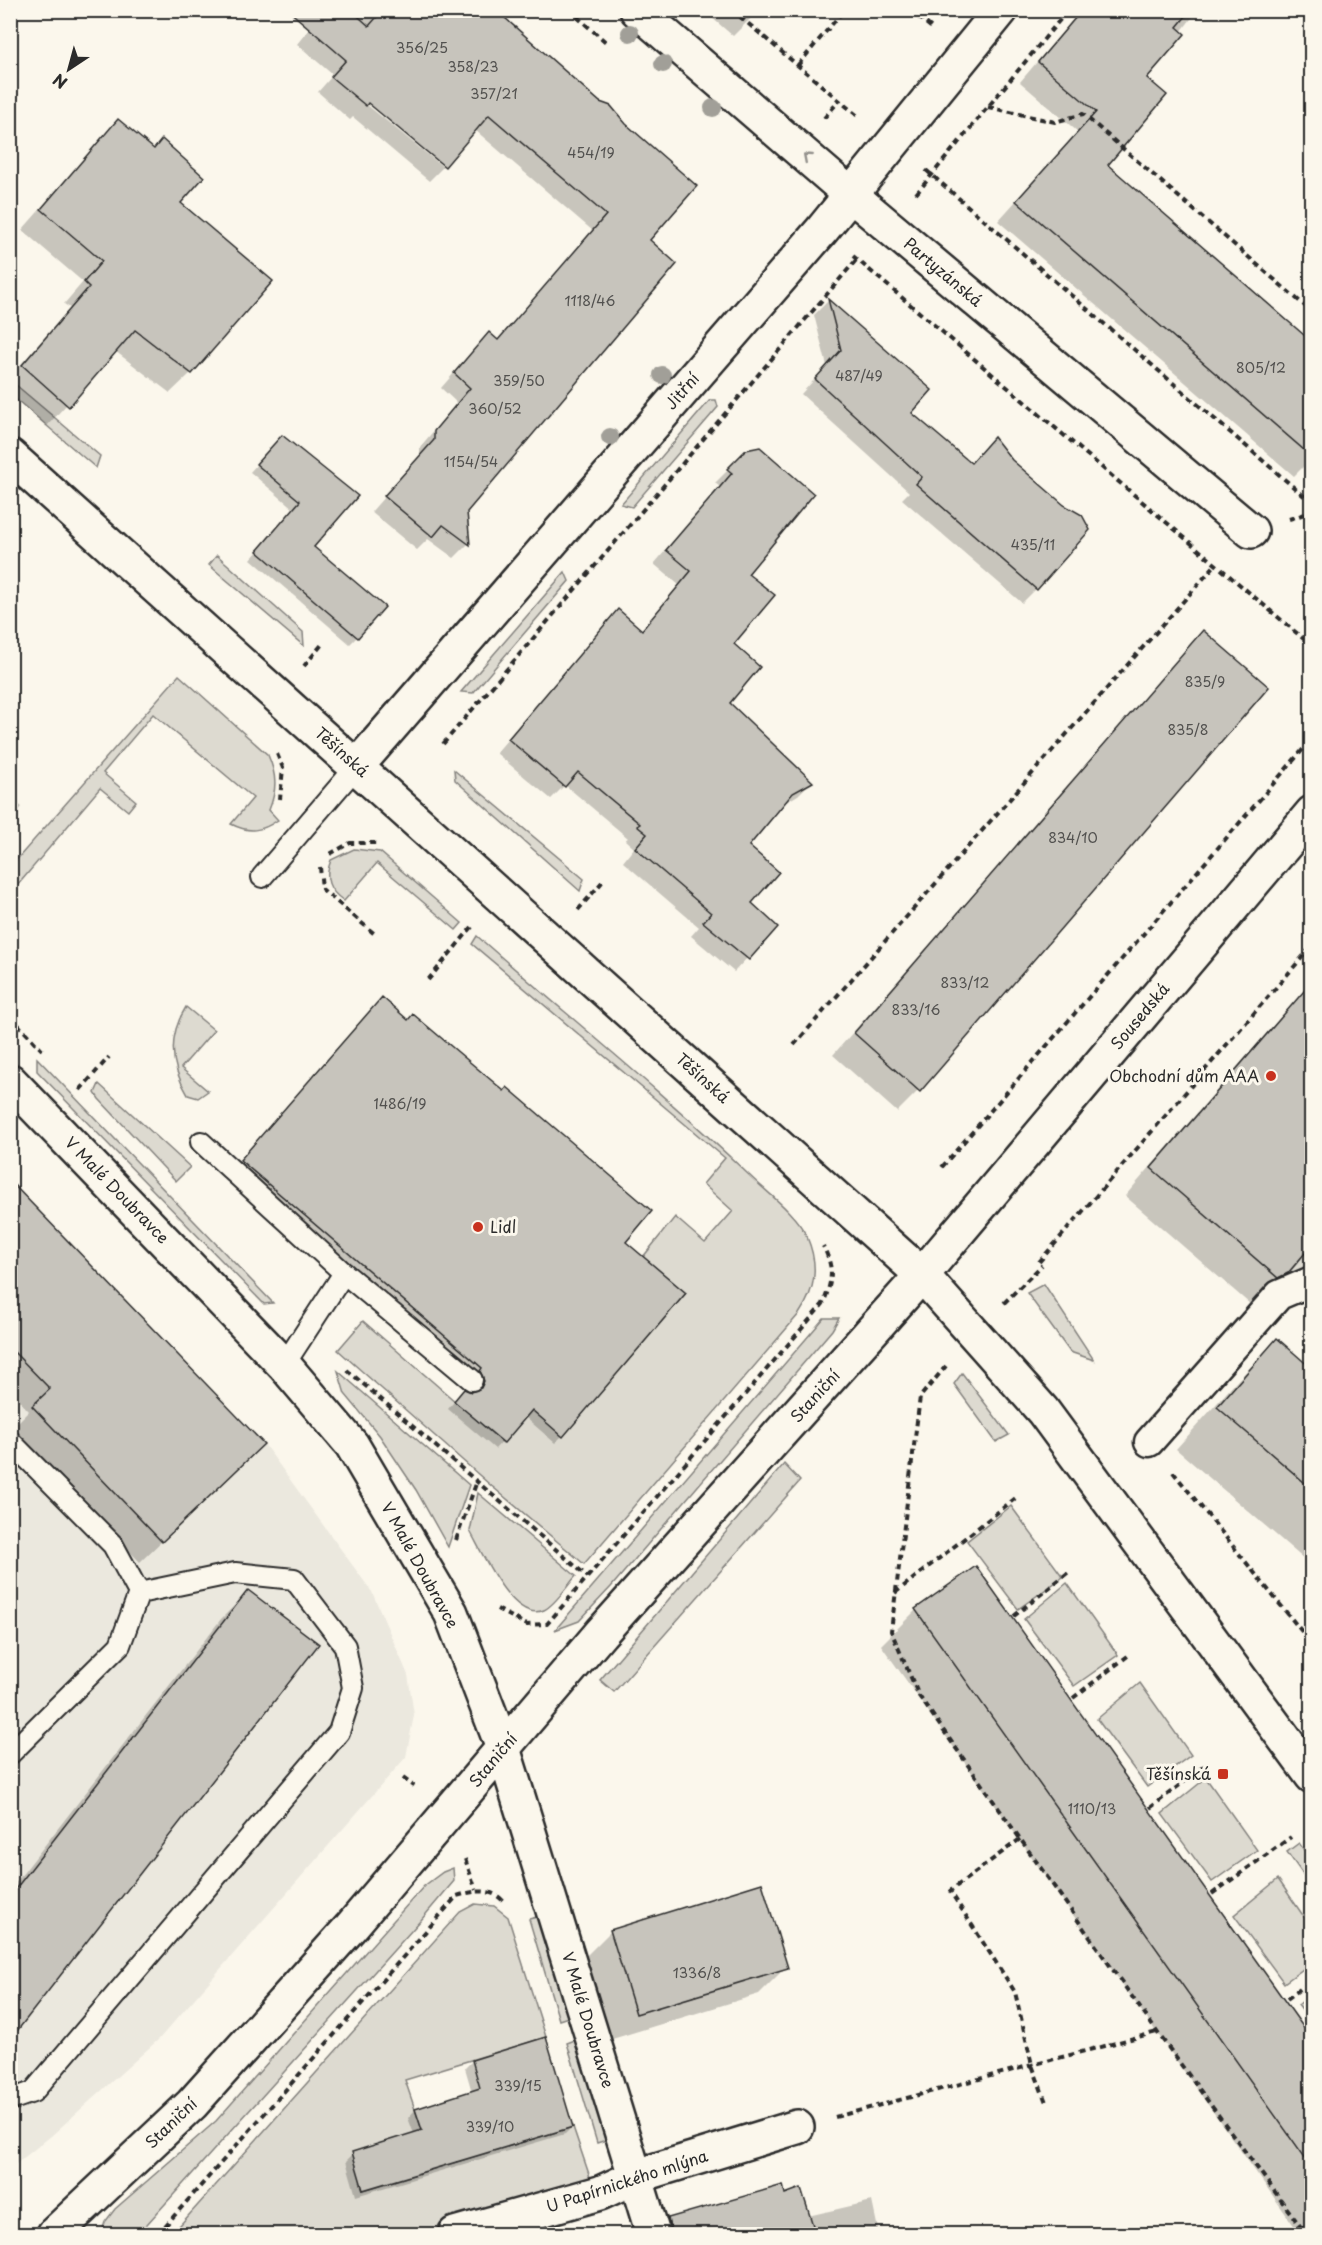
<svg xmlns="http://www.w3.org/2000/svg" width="1322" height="2245" viewBox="0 0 1322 2245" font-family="'Playpen Sans',sans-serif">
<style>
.built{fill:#ebe8de}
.green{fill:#dddad0;stroke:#84827e;stroke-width:1.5}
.shadow{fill:#0003}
.building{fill:#c7c4bc;stroke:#2b2b2b;stroke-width:1.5}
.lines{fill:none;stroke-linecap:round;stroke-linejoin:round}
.service-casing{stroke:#2b2b2b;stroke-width:24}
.pedestrian-casing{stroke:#2b2b2b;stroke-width:33}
.minor-casing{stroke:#2b2b2b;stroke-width:38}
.tertiary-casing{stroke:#2b2b2b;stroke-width:38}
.path{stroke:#2b2b2b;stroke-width:4;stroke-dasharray:6 4.5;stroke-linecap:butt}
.service{stroke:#fbf7ec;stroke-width:20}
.pedestrian{stroke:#fbf7ec;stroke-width:28}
.minor{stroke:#fbf7ec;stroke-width:33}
.tertiary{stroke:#fbf7ec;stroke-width:33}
.tree{fill:#a19f98}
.oneway{stroke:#93918c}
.poi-dot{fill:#c8321e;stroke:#fbf7ec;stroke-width:2}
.labels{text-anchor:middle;stroke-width:6;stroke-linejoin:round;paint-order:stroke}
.number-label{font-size:14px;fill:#52514f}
.street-label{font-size:16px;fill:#2b2b2b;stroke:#fbf7ec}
.poi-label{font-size:16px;fill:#2b2b2b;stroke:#fbf7ec;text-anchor:end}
</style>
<rect width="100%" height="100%" fill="#fbf7ec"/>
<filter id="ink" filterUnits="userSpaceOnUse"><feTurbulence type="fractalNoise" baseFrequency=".0167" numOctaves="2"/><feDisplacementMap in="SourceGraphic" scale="12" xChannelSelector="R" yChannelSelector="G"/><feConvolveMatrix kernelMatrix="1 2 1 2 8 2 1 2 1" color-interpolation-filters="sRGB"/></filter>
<g filter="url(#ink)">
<path class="built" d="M11,1181L264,1444L372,1592L408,1675L414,1715L406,1757L159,2039L51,2136L11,2168Z"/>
<g class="green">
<path d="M10,380L100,456L96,468L11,395Z"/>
<path d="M710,400H716L718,407L632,507L621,504Z"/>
<path d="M217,555L303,632L304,646L209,565Z"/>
<path d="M565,572L569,581L473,693L461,692Z"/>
<path d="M179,675L268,755C277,775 277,790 269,810L278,820C261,832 249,833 231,824L253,798L153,714L103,773L136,801L128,811L100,788L11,893V866Z"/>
<path d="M454,770L584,879L580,891L455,780Z"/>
<path d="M354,849L380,852L462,923L456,930L377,863L344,901C328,890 324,878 331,860Z"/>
<path d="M477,936C567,1015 661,1091 748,1174C766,1192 796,1213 807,1237C819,1265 816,1289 799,1314L584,1564L488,1483L338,1350L363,1321L503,1443L532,1410L563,1436L686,1293L643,1257L675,1217L705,1243L733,1211L703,1184L725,1158L472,944Z"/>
<path d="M186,1007L214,1030L181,1068L208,1091L198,1098L188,1095C170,1066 168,1036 186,1007Z"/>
<path d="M37,1058L273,1303L264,1304L37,1071Z"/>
<path d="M99,1084L190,1167L176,1181L99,1099L95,1093Z"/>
<path d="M1311,1246V1298L1286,1276Z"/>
<path d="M1044,1284L1094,1360L1070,1352L1027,1293Z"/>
<path d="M824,1318H839L832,1330L611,1587L579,1621L555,1630Z"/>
<path d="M338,1371L469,1485L448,1547L416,1490L380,1436L345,1394Z"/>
<path d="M962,1373L1009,1435L996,1442L954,1384Z"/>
<path d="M784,1464L800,1481L614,1692L600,1680Z"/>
<path d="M478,1493L576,1576C567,1586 555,1605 544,1610C513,1624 482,1552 470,1531Z"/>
<path d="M1011,1506L1063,1577L1018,1609L967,1541Z"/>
<path d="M1067,1583L1118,1655L1074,1686L1024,1619Z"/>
<path d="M1140,1683L1191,1755L1147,1787L1097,1719Z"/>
<path d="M1206,1778L1257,1850L1212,1882L1162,1814Z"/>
<path d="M1299,1843L1311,1860V1886L1287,1852Z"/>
<path d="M453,1868L454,1881L421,1920L138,2234H101L105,2222L115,2209L216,2121L424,1886L443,1872Z"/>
<path d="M1278,1879L1311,1927V1963L1284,1983L1234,1915Z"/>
<path d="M475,1904L494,1906L508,1917L546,2037L405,2080L422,2130L364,2190L573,2127L593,2186L419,2234H172L460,1912Z"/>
<path d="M537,1917L568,2017L559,2020L529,1919Z"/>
<path d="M1311,1994V2022L1298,2005Z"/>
<path d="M575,2040L606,2140L597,2143L567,2043Z"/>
</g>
<g class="shadow">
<path d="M324,10H493L648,240L465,512L468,544L454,558L428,539L417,550L371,512L420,456V447L457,403L441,388L475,349L497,341L593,231L475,130L363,97L361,100L443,167L429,181L353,117L350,120L318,92L333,75L297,44Z"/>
<path d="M703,10H759L733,36Z"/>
<path d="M1081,10H1198L1145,78L1106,165L1312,342V458L1294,476L998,221L1078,132L1020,82Z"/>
<path d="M118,121L179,203L191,373L170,393L115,351L47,426L10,394V377L70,308L64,304L83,282L22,230Z"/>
<path d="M828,301L930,390L910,413L970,464L994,439L1036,589L1022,603L902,499L909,492L801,394L827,366L814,315Z"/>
<path d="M275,444L356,497L312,547L357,637L350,644L251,559L294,509L250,472Z"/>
<path d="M747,451L745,574L732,644L728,703L811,782L798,795L783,804L747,846L750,903L776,927L734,972L691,936L699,927L623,862L634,848L625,840L628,838L565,785L551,799L496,753L605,625L640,631L679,585L654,564L720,487L715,483Z"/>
<path d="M1203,632L1267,687L918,1091L897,1112L833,1055Z"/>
<path d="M10,798L22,807L10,821Z"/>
<path d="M1312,981V1243L1259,1300L1250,1304L1125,1196Z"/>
<path d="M375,1006L623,1243L562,1436L555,1443L525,1417L495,1449L448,1409L457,1398L477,1390L473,1379L234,1168Z"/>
<path d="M10,1184L241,1465L140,1562L11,1429L29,1411L10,1391Z"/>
<path d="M1277,1340L1312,1370V1566L1176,1449L1236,1382Z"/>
<path d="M975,1568L1312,2041V2234H1300L881,1645L916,1610Z"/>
<path d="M248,1592L10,2037V1890L221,1619Z"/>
<path d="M611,1931L786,1967L759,1994L609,2040L584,1958Z"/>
<path d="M545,2039L572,2127L565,2134L356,2196L346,2161L353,2154L414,2134L408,2118L415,2110L472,2092L465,2068L472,2061Z"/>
<path d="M784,2195L808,2216L872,2201L879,2234H695Z"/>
</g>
<g class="building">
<path d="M288,10H351L369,26L383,10H496L600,102L611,106L626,124L697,186L650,240L677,264L467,512L470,545L443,525L433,537L384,496L434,440V431L470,388L454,373L489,332L498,340L606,215L489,115L445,167L368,103L366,106L331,77L346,60Z"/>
<path d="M1082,10H1191L1177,27L1185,34L1147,78L1167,95L1108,165L1311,341V456L1016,201L1096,112L1038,62Z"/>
<path d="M118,119L154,149L162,139L204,177L181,203L273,281L192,374L135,330L69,407L22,365L89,287L84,282L102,261L41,209Z"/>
<path d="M828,299L932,390L912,413L971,463L994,437L1012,460L1064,505L1082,515L1090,530L1037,590L916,484L922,477L815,379L841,350Z"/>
<path d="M282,435L358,496L314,547L385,607L358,638L257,551L300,501L256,464Z"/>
<path d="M760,447L814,494L748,574L775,595L734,644L760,667L730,703L813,782L793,793L749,846L779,872L752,903L778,927L749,960L703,922L711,913L635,848L647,834L637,826L640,824L578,772L565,787L508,739L618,609L642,630L691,571L666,550L732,473L727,469L746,450Z"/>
<path d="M1203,630L1269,687L920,1092L854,1033Z"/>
<path d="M1311,983V1246L1288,1273L1278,1278L1151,1168Z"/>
<path d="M382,997L408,1020L413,1014L504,1091L507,1087L652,1211L626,1242L686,1293L563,1437L532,1410L504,1443L454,1401L464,1389L471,1392L481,1388L484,1381L480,1371L482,1368L240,1160Z"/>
<path d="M10,1181L264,1444L162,1542L32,1406L50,1389L10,1348Z"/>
<path d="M1277,1338L1311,1368V1488L1217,1407Z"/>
<path d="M976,1566L1311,2038V2166L915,1609Z"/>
<path d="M248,1590L319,1644L10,2040V1896Z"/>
<path d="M762,1883L788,1968L636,2014L610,1930Z"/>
<path d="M546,2037L573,2127L363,2190L352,2152L422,2130L415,2109L480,2088L472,2060Z"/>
<path d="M783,2185L785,2194L801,2188L816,2235H671L668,2218Z"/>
</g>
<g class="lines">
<g class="service-casing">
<g id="service">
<path d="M262,877L357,766"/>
<path d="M201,1142L344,1273L284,1365"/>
<path d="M344,1273L472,1380"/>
<path d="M10,1441L113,1545L139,1593L120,1645L10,1754"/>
<path d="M10,2100L33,2092L339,1732L353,1688L345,1646L294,1579L235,1573L139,1593"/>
</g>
</g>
<g class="pedestrian-casing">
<path id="pedestrian" d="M1149,1442L1279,1295L1312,1281"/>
</g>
<g class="minor-casing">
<g id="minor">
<path d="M637,10L851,195L1251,531"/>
<path d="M357,766L822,230L1001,10"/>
<path d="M10,1081L284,1365L352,1445L451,1613L503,1748L653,2234"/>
<path d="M54,2234L192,2104L350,1928L601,1633L922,1275L1312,813"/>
<path d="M455,2234L600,2193L637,2176L797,2127"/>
</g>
</g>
<g class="tertiary-casing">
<path id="tertiary" d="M10,456L922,1275L1043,1411L1312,1776"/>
</g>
<g class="path">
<path d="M569,10L607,43"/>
<path d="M732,10L859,117"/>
<path d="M910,10L933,29"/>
<path d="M798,65L844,10"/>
<path d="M988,107L1055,122L1083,114L1312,312"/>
<path d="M824,118L839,101"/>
<path d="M926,170L1312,503"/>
<path d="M916,194L1068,10"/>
<path d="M853,256L1312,646"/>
<path d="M1289,519L1312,512"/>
<path d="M304,666L324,642"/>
<path d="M443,744L857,259"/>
<path d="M277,754L283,768L280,799"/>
<path d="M330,854L350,843H377"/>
<path d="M320,867L322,889L377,936"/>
<path d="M578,910L603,881"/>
<path d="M428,980L472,927"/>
<path d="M10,1016L42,1050"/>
<path d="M794,1045L1216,564"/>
<path d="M80,1090L109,1057"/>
<path d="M942,1167L1312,739"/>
<path d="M1039,1262L1312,946"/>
<path d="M1004,1303L1042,1265"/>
<path d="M946,1366L920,1397L891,1631L919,1696L1157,2032L1306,2234"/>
<path d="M347,1370L588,1577"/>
<path d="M1173,1472L1312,1644"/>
<path d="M456,1540L477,1481"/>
<path d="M895,1593L1017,1497"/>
<path d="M497,1609L527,1625L547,1624L823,1304C832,1281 835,1269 823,1246"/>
<path d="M1014,1616L1070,1571"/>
<path d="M1073,1698L1129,1655"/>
<path d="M403,1778L414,1786"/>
<path d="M1150,1808L1207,1764"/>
<path d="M1020,1839L950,1891L1015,1992L1032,2065L1047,2105"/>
<path d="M465,1859L476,1890"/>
<path d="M1212,1894L1291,1837"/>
<path d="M1287,1999L1312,1980"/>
<path d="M835,2117L1157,2032"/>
<path d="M158,2234L457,1896C473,1891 492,1887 504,1902"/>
</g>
<use href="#service" class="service"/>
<use href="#pedestrian" class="pedestrian"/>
<use href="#minor" class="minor"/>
<use href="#tertiary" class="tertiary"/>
</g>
<g class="tree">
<circle cx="630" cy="33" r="9"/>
<circle cx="663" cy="64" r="9"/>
<circle cx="713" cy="108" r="9"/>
<circle cx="662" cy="375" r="9"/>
<circle cx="610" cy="437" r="9"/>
</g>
<defs><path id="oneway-chevron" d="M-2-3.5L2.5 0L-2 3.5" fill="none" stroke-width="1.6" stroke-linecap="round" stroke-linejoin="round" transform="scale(1.5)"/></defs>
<use class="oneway" href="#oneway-chevron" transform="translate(807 157) rotate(-139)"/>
</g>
<g class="poi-dot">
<circle cx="1271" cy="1076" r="6"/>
<circle cx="478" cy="1227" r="6"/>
<rect x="1217" y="1768" width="12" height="12" rx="3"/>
</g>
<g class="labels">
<g class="number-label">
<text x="422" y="53">356/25</text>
<text x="473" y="72">358/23</text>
<text x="494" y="99">357/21</text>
<text x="591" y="158">454/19</text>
<text x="590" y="306">1118/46</text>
<text x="1261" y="373">805/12</text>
<text x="859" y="381">487/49</text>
<text x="519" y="386">359/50</text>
<text x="495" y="414">360/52</text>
<text x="471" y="467">1154/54</text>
<text x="1033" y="550">435/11</text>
<text x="1205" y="687">835/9</text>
<text x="1188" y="735">835/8</text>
<text x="1073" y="843">834/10</text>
<text x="965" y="988">833/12</text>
<text x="916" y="1015">833/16</text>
<text x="400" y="1109">1486/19</text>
<text x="1092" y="1814">1110/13</text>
<text x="697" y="1978">1336/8</text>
<text x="518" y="2091">339/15</text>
<text x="490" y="2132">339/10</text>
</g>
<g class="street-label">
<text transform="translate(943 272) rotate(40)" y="6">Partyzánská</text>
<text transform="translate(682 391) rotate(-49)" y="6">Jitřní</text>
<text transform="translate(342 752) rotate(42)" y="6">Těšínská</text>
<text transform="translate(1140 1016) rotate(-50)" y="6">Sousedská</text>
<text transform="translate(703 1078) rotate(42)" y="6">Těšínská</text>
<text transform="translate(117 1190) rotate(46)" y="6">V Malé Doubravce</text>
<text transform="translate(815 1396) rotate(-48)" y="6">Staniční</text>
<text transform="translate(420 1565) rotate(61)" y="6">V Malé Doubravce</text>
<text transform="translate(493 1760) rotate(-50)" y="6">Staniční</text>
<text transform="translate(588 2020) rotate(73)" y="6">V Malé Doubravce</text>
<text transform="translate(171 2123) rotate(-44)" y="6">Staniční</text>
<text transform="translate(627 2181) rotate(-18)" y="6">U Papírnického mlýna</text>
</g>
<g class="poi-label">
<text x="1259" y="1082">Obchodní dům AAA</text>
<text x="490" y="1233" text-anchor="start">Lidl</text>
<text x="1211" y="1780">Těšínská</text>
</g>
</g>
<rect width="1322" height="2245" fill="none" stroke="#fbf7ec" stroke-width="36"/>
<rect x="18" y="18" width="1286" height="2209" fill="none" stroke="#2b2b2b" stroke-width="2" filter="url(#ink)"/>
<g transform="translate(69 69) rotate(216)" stroke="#fbf7ec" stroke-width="4.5" paint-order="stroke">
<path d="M0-4.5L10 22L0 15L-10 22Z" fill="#2b2b2b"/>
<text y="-9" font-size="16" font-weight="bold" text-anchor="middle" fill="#2b2b2b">N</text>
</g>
</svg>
